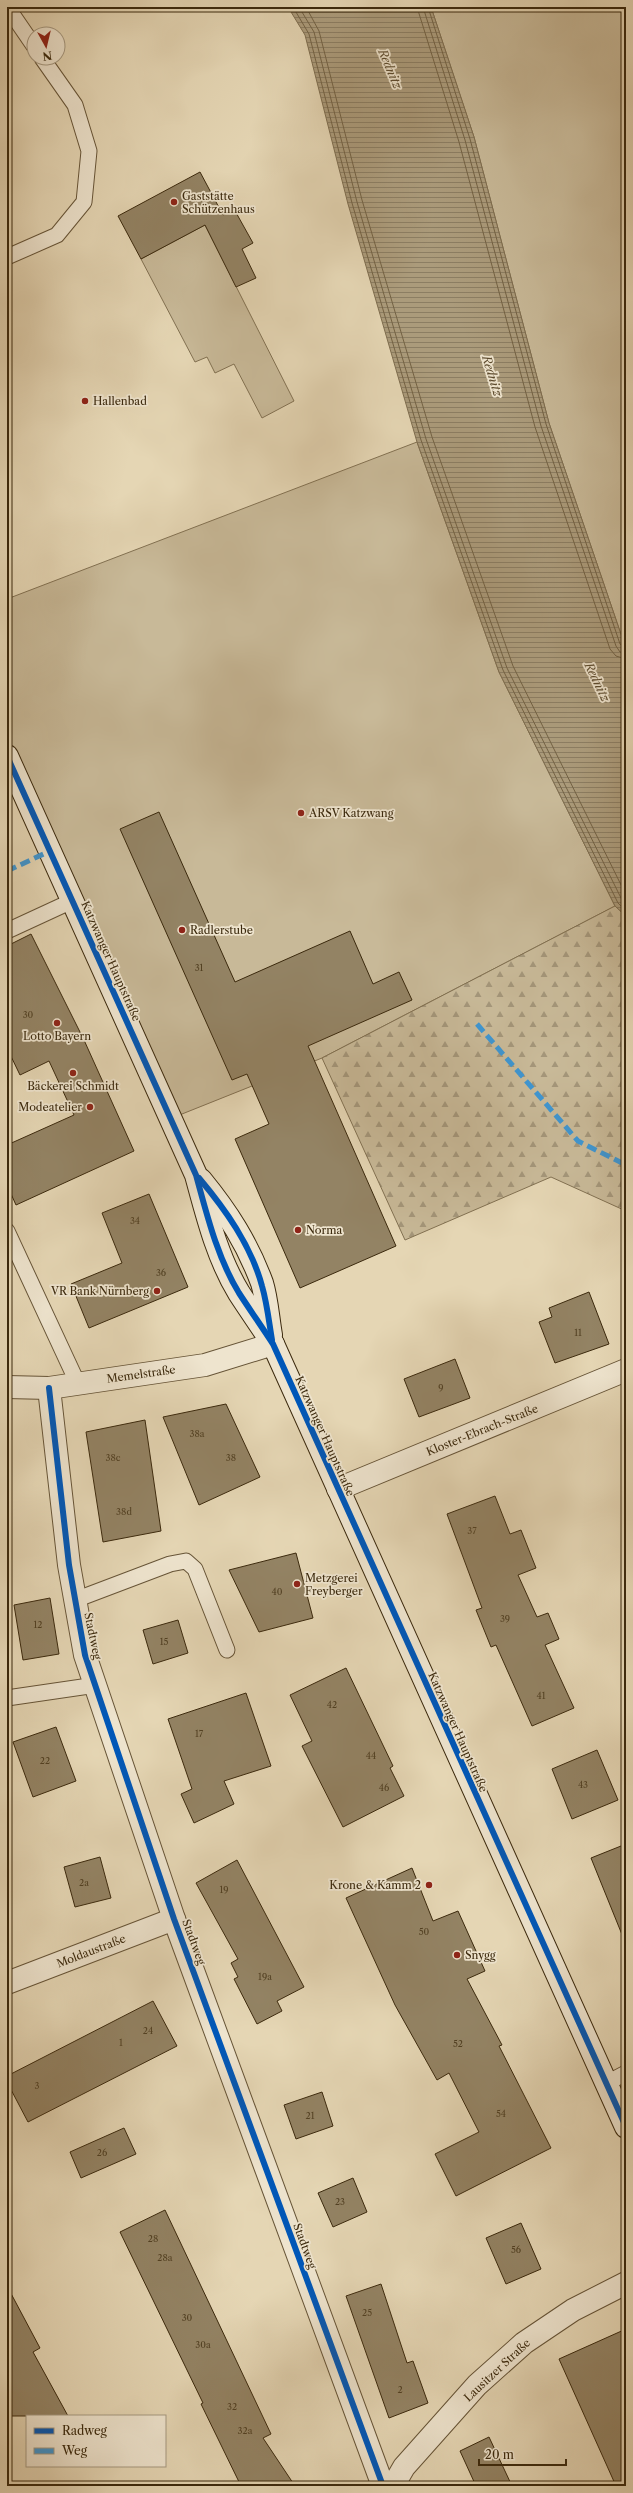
<svg xmlns="http://www.w3.org/2000/svg" width="633" height="2493" viewBox="0 0 633 2493" font-family="'Libre Caslon Text',serif">
<style>
.green{fill:#c8b998;stroke:#827152}
.forest{fill:url(#forest-firs);stroke:#827152}
.water{fill:url(#water-rules);stroke:#7e6d4f}
.lines{fill:none;stroke-linecap:round;stroke-linejoin:round}
.shore{stroke:#736244;stroke-width:1}
.building{fill:#938364;stroke:#3b290d}
.service-casing{stroke:#665437;stroke-width:17}
.minor-casing{stroke:#665437;stroke-width:24}
.secondary-casing{stroke:#3b290d;stroke-width:24}
.service{stroke:#eee4ce;stroke-width:15}
.minor{stroke:#eee4ce;stroke-width:22}
.secondary{stroke:#eee4ce;stroke-width:22}
.quiet{stroke:#3e96d2;stroke-width:5;stroke-dasharray:10 5;stroke-linecap:butt}
.cycleway-casing{stroke:#eee4ce;stroke-width:8}
.cycleway{stroke:#0057b8;stroke-width:6}
.poi-dot{fill:#8f2418;stroke:#eee4ce;stroke-width:1.5}
.labels{text-anchor:middle;stroke-width:3.5;stroke-linejoin:round;paint-order:stroke}
.number-label{font-size:9px;fill:#514023}
.poi-label{font-size:11px;fill:#3b290d;stroke:#eee4ce;text-anchor:start}
.street-label{font-size:11px;fill:#3b290d;stroke:#eee4ce}
.water-label{font-size:12px;font-style:italic;fill:#5d4b2e;stroke:#eee4ce}
</style>
<defs>
<pattern id="forest-firs" width="22" height="20" patternUnits="userSpaceOnUse"><rect width="22" height="20" fill="#c8b998"/><path d="M5 1l3.5 6h-7zM16 11l3.5 6h-7z" fill="#a4967a"/></pattern>
<pattern id="water-rules" width="6" height="5" patternUnits="userSpaceOnUse"><rect width="6" height="5" fill="#ab9b7b"/><path d="M0 2.5h6" fill="none" stroke="#8c7e63"/></pattern>
</defs>
<rect width="100%" height="100%" fill="#e5d6b4"/>
<filter id="stains"><feTurbulence type="fractalNoise" baseFrequency=".005" numOctaves="4"/><feColorMatrix values="0 0 0 0 .2 0 0 0 0 .09 0 0 0 0 .02 0 0 0 .5 -.17"/></filter>
<radialGradient id="worn" r=".72"><stop offset=".6" stop-color="#630" stop-opacity="0"/><stop offset="1" stop-color="#630" stop-opacity=".3"/></radialGradient>
<g class="green">
<path d="M431,7H626V649L549,423L474,137Z"/>
<path d="M205,225L294,401L262,418L234,364L215,373L207,357L195,362L141,259Z"/>
<path d="M417,442L499,672L615,906L322,1058L172,1118L7,753V599Z"/>
</g>
<path class="forest" d="M615,906L626,916V1211L551,1177L405,1240L322,1058Z"/>
<path class="water" d="M288,7H431L474,137L549,423L626,649V916L615,906L499,672L417,442L348,204L305,35Z"/>
<g class="lines">
<g class="shore">
<path d="M293,7L309,34L352,203L421,440L503,670L618,903L626,911"/>
<path d="M299,7L314,32L357,202L426,439L507,668L622,900L626,904"/>
<path d="M306,7L319,31L362,200L432,437L513,666L626,895"/>
<path d="M417,7L459,142L535,427L610,649L616,656L626,659"/>
<path d="M423,7L465,140L541,426L616,646L620,652L626,653"/>
<path d="M428,7L470,139L546,424L620,644L626,648"/>
</g>
</g>
<g class="building">
<path d="M200,172L223,215L234,209L253,243L242,249L256,278L236,287L205,225L141,259L118,216Z"/>
<path d="M159,812L235,982L350,931L373,984L399,972L412,1000L308,1046L396,1246L300,1288L235,1139L269,1124L247,1074L232,1080L120,829Z"/>
<path d="M31,934L84,1040L134,1151L16,1205L7,1185V1145L74,1115L49,1061L20,1075L7,1048V946Z"/>
<path d="M149,1194L188,1287L89,1328L71,1284L122,1263L102,1213Z"/>
<path d="M589,1292L609,1344L555,1363L539,1322L552,1317L549,1308Z"/>
<path d="M455,1359L470,1398L419,1417L404,1379Z"/>
<path d="M226,1404L260,1477L199,1505L163,1417Z"/>
<path d="M145,1420L161,1531L103,1542L86,1432Z"/>
<path d="M495,1496L510,1534L521,1530L536,1568L518,1575L537,1617L548,1613L559,1639L545,1645L574,1708L532,1726L496,1645L491,1647L476,1610L482,1608L447,1514Z"/>
<path d="M296,1553L313,1618L259,1632L229,1570Z"/>
<path d="M50,1598L59,1654L23,1660L14,1605Z"/>
<path d="M178,1620L188,1653L153,1664L143,1630Z"/>
<path d="M346,1668L393,1766L390,1768L404,1796L343,1827L302,1746L312,1741L290,1695Z"/>
<path d="M246,1693L271,1766L224,1781L234,1804L194,1823L181,1794L192,1789L168,1719Z"/>
<path d="M56,1727L76,1781L33,1797L13,1742Z"/>
<path d="M597,1750L618,1800L572,1819L552,1769Z"/>
<path d="M626,1844V1942H625L591,1858Z"/>
<path d="M100,1857L111,1898L75,1907L64,1867Z"/>
<path d="M237,1860L304,1987L277,2001L282,2011L257,2024L234,1979L238,1977L231,1963L238,1959L196,1883Z"/>
<path d="M412,1868L433,1921L458,1911L485,1971L467,1979L502,2045L499,2046L551,2148L456,2196L435,2154L479,2132L449,2073L437,2080L395,2005L346,1898Z"/>
<path d="M153,2001L177,2046L28,2122L7,2082V2076Z"/>
<path d="M322,2092L333,2126L296,2139L284,2105Z"/>
<path d="M124,2128L136,2154L81,2178L70,2152Z"/>
<path d="M353,2178L367,2212L333,2227L318,2193Z"/>
<path d="M165,2210L271,2434L263,2438L295,2486H241L201,2404L203,2403L120,2232Z"/>
<path d="M521,2223L541,2269L506,2284L486,2238Z"/>
<path d="M381,2284L407,2363L413,2361L428,2403L389,2418L346,2296Z"/>
<path d="M7,2286L40,2348L33,2352L68,2416H7Z"/>
<path d="M626,2329V2486H616L559,2359Z"/>
<path d="M489,2437L512,2486H476L460,2451Z"/>
</g>
<g class="lines">
<g class="service-casing">
<g id="service">
<path d="M10,11L34,46"/>
<path d="M7,257L57,235L84,202L89,151L75,105L42,58"/>
<path d="M7,931L72,901"/>
<path d="M7,1231L78,1384"/>
<path d="M75,1600L170,1564L186,1561L195,1569L227,1650"/>
<path d="M7,1698L96,1685"/>
<path d="M607,2083L626,2073"/>
</g>
</g>
<g class="minor-casing">
<g id="minor">
<path d="M7,1387L49,1388L205,1365L273,1344"/>
<path d="M49,1388L69,1565L85,1655L174,1919L383,2486"/>
<path d="M338,1489L626,1370"/>
<path d="M7,1983L174,1919"/>
<path d="M393,2486L404,2467L477,2385L524,2343L573,2310L626,2283"/>
</g>
</g>
<g class="secondary-casing">
<g id="secondary">
<path d="M7,756L196,1175C207,1215 217,1257 239,1293C250,1310 262,1327 273,1344L626,2127"/>
<path d="M201,1180C228,1213 247,1243 262,1283C267,1299 268,1318 271,1335"/>
</g>
</g>
<use href="#service" class="service"/>
<use href="#minor" class="minor"/>
<use href="#secondary" class="secondary"/>
<g class="quiet">
<path d="M7,871L50,851"/>
<path d="M477,1024L578,1141L626,1165"/>
</g>
<g class="cycleway-casing">
<g id="cycleway">
<path d="M7,756L196,1175C207,1215 217,1257 239,1293C250,1310 262,1327 273,1344L626,2127"/>
<path d="M199,1178C225,1209 251,1245 262,1286C267,1303 269,1322 272,1340"/>
<path d="M49,1388L69,1565L85,1655L174,1919L383,2486"/>
</g>
</g>
<use href="#cycleway" class="cycleway"/>
</g>
<g class="poi-dot">
<circle cx="174" cy="202" r="4"/>
<circle cx="85" cy="401" r="4"/>
<circle cx="301" cy="813" r="4"/>
<circle cx="182" cy="930" r="4"/>
<circle cx="57" cy="1023" r="4"/>
<circle cx="73" cy="1073" r="4"/>
<circle cx="90" cy="1107" r="4"/>
<circle cx="298" cy="1230" r="4"/>
<circle cx="157" cy="1291" r="4"/>
<circle cx="297" cy="1584" r="4"/>
<circle cx="429" cy="1885" r="4"/>
<circle cx="457" cy="1955" r="4"/>
</g>
<g class="labels">
<g class="number-label">
<text x="199" y="971">31</text>
<text x="28" y="1018">30</text>
<text x="135" y="1224">34</text>
<text x="161" y="1276">36</text>
<text x="578" y="1336">11</text>
<text x="441" y="1391">9</text>
<text x="197" y="1437">38a</text>
<text x="113" y="1461">38c</text>
<text x="231" y="1461">38</text>
<text x="124" y="1515">38d</text>
<text x="472" y="1534">37</text>
<text x="277" y="1595">40</text>
<text x="505" y="1622">39</text>
<text x="38" y="1628">12</text>
<text x="164" y="1645">15</text>
<text x="541" y="1699">41</text>
<text x="332" y="1708">42</text>
<text x="199" y="1737">17</text>
<text x="371" y="1759">44</text>
<text x="45" y="1764">22</text>
<text x="583" y="1788">43</text>
<text x="384" y="1791">46</text>
<text x="84" y="1886">2a</text>
<text x="224" y="1893">19</text>
<text x="424" y="1935">50</text>
<text x="265" y="1980">19a</text>
<text x="148" y="2034">24</text>
<text x="121" y="2046">1</text>
<text x="458" y="2047">52</text>
<text x="37" y="2089">3</text>
<text x="501" y="2117">54</text>
<text x="310" y="2119">21</text>
<text x="102" y="2156">26</text>
<text x="340" y="2205">23</text>
<text x="153" y="2242">28</text>
<text x="516" y="2253">56</text>
<text x="165" y="2261">28a</text>
<text x="367" y="2316">25</text>
<text x="187" y="2321">30</text>
<text x="203" y="2348">30a</text>
<text x="400" y="2393">2</text>
<text x="232" y="2410">32</text>
<text x="245" y="2434">32a</text>
</g>
<g class="poi-label">
<text x="182" y="200">Gaststätte<tspan x="182" dy="13">Schützenhaus</tspan></text>
<text x="93" y="405">Hallenbad</text>
<text x="309" y="817">ARSV Katzwang</text>
<text x="190" y="934">Radlerstube</text>
<text x="57" y="1040" text-anchor="middle">Lotto Bayern</text>
<text x="73" y="1090" text-anchor="middle">Bäckerei Schmidt</text>
<text x="82" y="1111" text-anchor="end">Modeatelier</text>
<text x="306" y="1234">Norma</text>
<text x="149" y="1295" text-anchor="end">VR Bank Nürnberg</text>
<text x="305" y="1582">Metzgerei<tspan x="305" dy="13">Freyberger</tspan></text>
<text x="421" y="1889" text-anchor="end">Krone &amp; Kamm 2</text>
<text x="465" y="1959">Snygg</text>
</g>
<g class="street-label">
<text transform="translate(111 961) rotate(66)" y="4">Katzwanger Hauptstraße</text>
<text transform="translate(141 1374) rotate(-8)" y="4">Memelstraße</text>
<text transform="translate(482 1430) rotate(-22)" y="4">Kloster-Ebrach-Straße</text>
<text transform="translate(325 1436) rotate(66)" y="4">Katzwanger Hauptstraße</text>
<text transform="translate(93 1636) rotate(78)" y="4">Stadtweg</text>
<text transform="translate(458 1732) rotate(66)" y="4">Katzwanger Hauptstraße</text>
<text transform="translate(194 1942) rotate(70)" y="4">Stadtweg</text>
<text transform="translate(91 1951) rotate(-21)" y="4">Moldaustraße</text>
<text transform="translate(305 2246) rotate(70)" y="4">Stadtweg</text>
<text transform="translate(497 2370) rotate(-43)" y="4">Lausitzer Straße</text>
</g>
<g class="water-label">
<text transform="translate(390 69) rotate(67)" y="4">Rednitz</text>
<text transform="translate(492 376) rotate(73)" y="4">Rednitz</text>
<text transform="translate(597 682) rotate(64)" y="4">Rednitz</text>
</g>
</g>
<rect width="633" height="2493" fill="none" stroke="#e5d6b4" stroke-width="24"/>
<rect x="8" y="8" width="617" height="2477" fill="none" stroke="#3b290d" stroke-width="2"/>
<rect x="12" y="12" width="609" height="2469" fill="none" stroke="#3b290d"/>
<rect x="26" y="2415" width="140" height="52" fill="#eee4ce" stroke="#a69981"/>
<rect x="34" y="2428" width="20" height="6" fill="#0057b8" stroke="#a69981"/>
<text x="62" y="2435" font-size="12" fill="#3b290d">Radweg</text>
<rect x="34" y="2448" width="20" height="6" fill="#3e96d2" stroke="#a69981"/>
<text x="62" y="2455" font-size="12" fill="#3b290d">Weg</text>
<g transform="translate(46 46) rotate(172)"><circle r="19" fill="#eee4ce" stroke="#a69981"/>
<path d="M0-3L7 15L0 10L-7 15Z" fill="#8f2418"/>
<text y="-6" font-size="11" font-weight="bold" text-anchor="middle" fill="#3b290d">N</text>
</g>
<path d="M479 2459v6h87v-6" fill="none" stroke="#3b290d" stroke-width="2"/>
<text x="485" y="2459" font-size="12" fill="#3b290d" stroke="#eee4ce" stroke-width="3" paint-order="stroke">20 m</text>
<rect width="100%" height="100%" filter="url(#stains)"/>
<rect width="100%" height="100%" fill="url(#worn)"/>
</svg>
